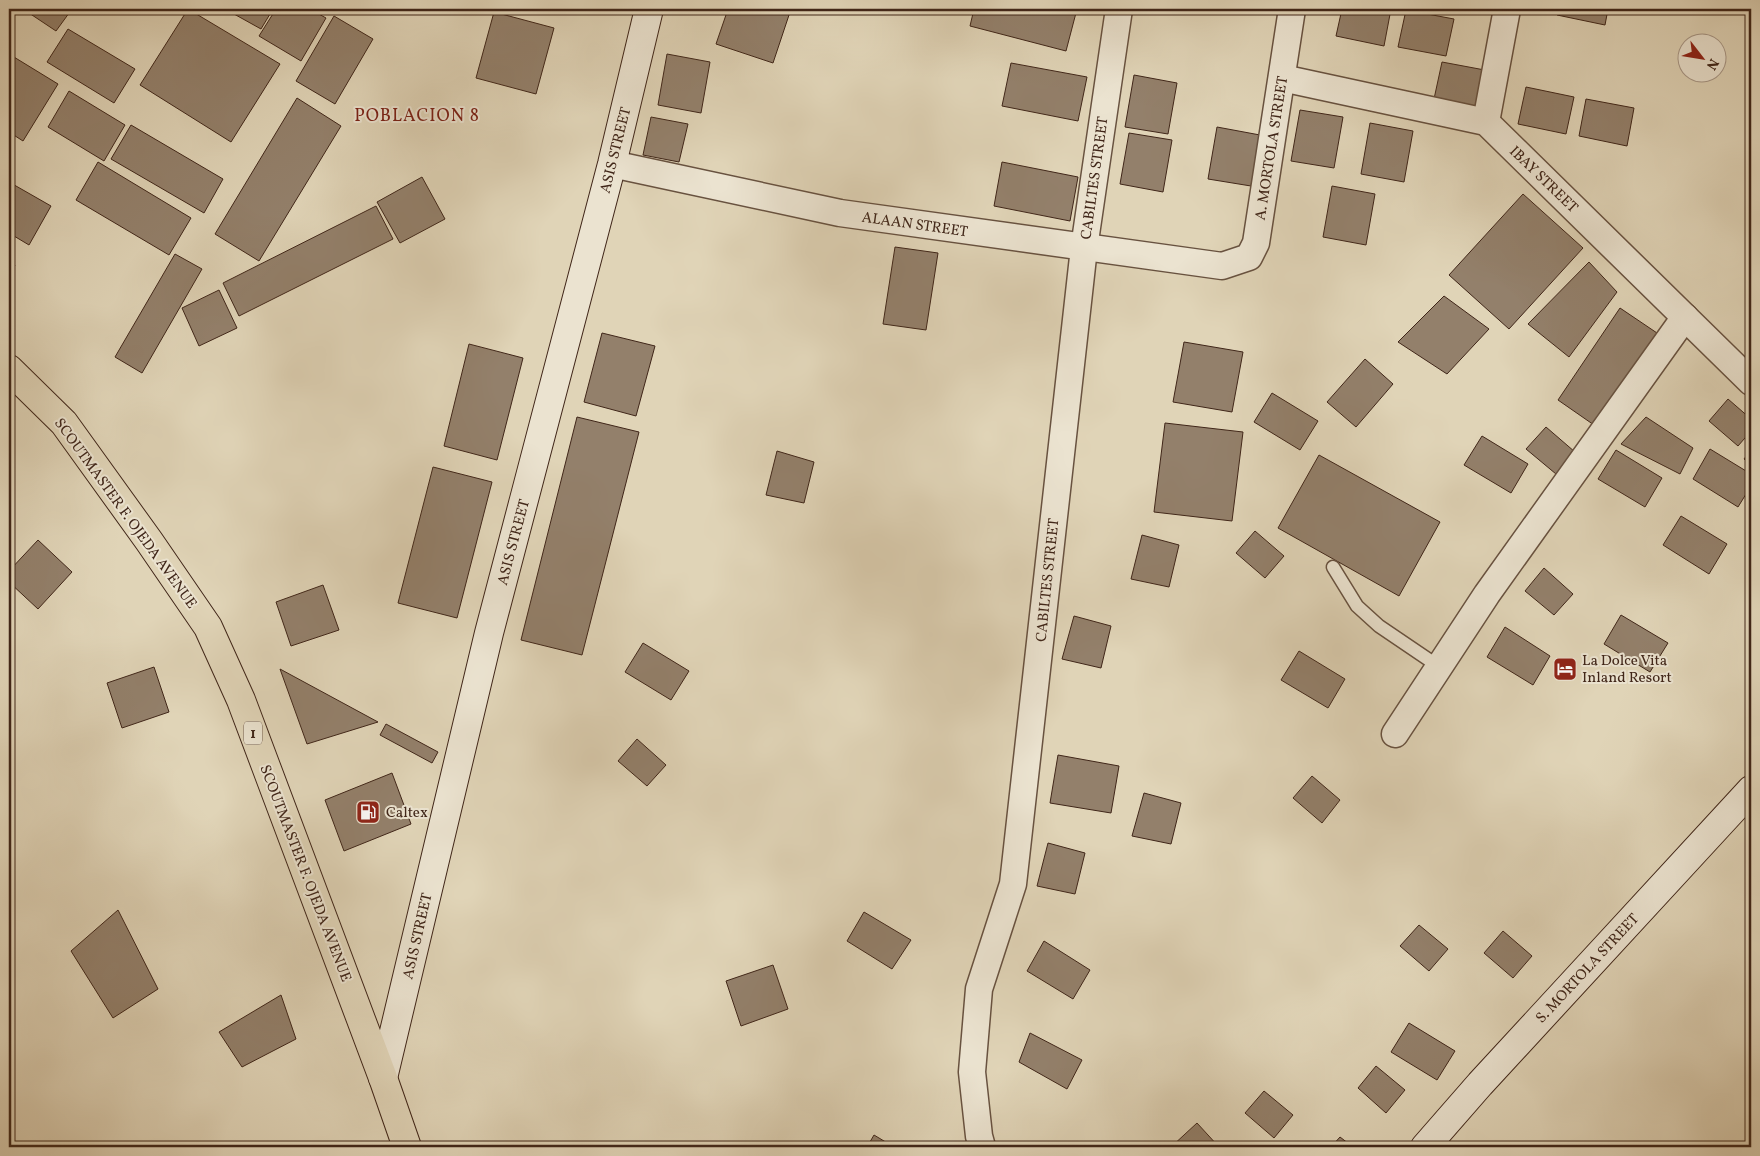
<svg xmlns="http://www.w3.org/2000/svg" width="1760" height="1156" viewBox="0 0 1760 1156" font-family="Vollkorn,serif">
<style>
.building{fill:#93806b;stroke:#402619}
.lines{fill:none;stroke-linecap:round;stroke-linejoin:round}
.lane-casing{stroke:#685240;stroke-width:15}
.street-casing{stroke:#685240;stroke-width:29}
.secondary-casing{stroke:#402619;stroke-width:30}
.highway-casing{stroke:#402619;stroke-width:30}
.lane{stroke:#ebe3d0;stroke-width:12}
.street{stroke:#ebe3d0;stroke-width:26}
.secondary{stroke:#ebe3d0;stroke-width:28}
.highway{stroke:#e0d4b7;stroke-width:28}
.labels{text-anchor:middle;stroke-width:4;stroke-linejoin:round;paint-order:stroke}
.shield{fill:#ebe3d0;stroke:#735f50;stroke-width:1}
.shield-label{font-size:14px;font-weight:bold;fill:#402619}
.street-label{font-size:15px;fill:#402619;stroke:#ebe3d0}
.poi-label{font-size:15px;fill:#402619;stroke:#ebe3d0;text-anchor:start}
.quarter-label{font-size:18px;letter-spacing:1px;fill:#7a1f14;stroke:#ebe3d0}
</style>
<rect width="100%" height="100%" fill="#e0d4b7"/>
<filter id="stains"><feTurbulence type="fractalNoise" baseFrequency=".004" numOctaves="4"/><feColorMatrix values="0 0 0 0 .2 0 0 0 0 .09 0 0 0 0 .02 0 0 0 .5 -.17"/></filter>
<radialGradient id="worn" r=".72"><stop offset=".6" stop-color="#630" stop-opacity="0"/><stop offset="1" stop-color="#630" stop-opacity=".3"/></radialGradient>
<g class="building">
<path d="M23,9H72L56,31Z"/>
<path d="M188,9L280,64L231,142L140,85Z"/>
<path d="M225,9H273L261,29Z"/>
<path d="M276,9H310L326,18L301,61L259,36Z"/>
<path d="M728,9H791L773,63L716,44Z"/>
<path d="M974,9H1077L1066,51L970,26Z"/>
<path d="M1342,9H1391L1384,46L1336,36Z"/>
<path d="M1559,9H1608L1605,25L1557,15Z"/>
<path d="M1406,10L1454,19L1446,56L1398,47Z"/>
<path d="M494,12L554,28L536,94L476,78Z"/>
<path d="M334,16L373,39L335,104L296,81Z"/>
<path d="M68,29L135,69L114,103L47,62Z"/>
<path d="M9,54L58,84L23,141L9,132Z"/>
<path d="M667,54L710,62L701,113L658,105Z"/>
<path d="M1442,62L1490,71L1482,108L1434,99Z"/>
<path d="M1011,63L1087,77L1078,121L1002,106Z"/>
<path d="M1134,75L1177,83L1168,134L1125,127Z"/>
<path d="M1526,87L1574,97L1566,134L1518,124Z"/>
<path d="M69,91L125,125L104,161L48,127Z"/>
<path d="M297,98L341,126L259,261L215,234Z"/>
<path d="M1586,99L1634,108L1627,146L1579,136Z"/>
<path d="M1300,110L1343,117L1334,168L1291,161Z"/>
<path d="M651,117L688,124L679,162L643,155Z"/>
<path d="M1370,123L1413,131L1404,182L1361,174Z"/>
<path d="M131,125L223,179L204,213L111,159Z"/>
<path d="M1217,127L1260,135L1251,186L1208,179Z"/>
<path d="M1129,133L1172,140L1163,192L1120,184Z"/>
<path d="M98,162L191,218L169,255L76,200Z"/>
<path d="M1002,162L1078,177L1070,221L994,206Z"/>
<path d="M422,177L445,219L400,243L377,202Z"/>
<path d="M9,182L51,206L29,245L9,233Z"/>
<path d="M1332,186L1375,194L1366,245L1323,237Z"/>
<path d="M1523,194L1583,248L1509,329L1449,275Z"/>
<path d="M376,206L393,239L239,316L223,283Z"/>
<path d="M895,247L938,253L926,330L883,324Z"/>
<path d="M175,254L202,269L142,373L115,357Z"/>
<path d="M9,261L15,265L9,276Z"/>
<path d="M1589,262L1617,292L1569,357L1528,324Z"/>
<path d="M219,290L237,328L199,346L182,308Z"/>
<path d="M1444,296L1489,329L1447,374L1398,342Z"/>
<path d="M1620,308L1657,333L1594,425L1558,400Z"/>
<path d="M602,333L655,346L636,416L584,402Z"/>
<path d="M1184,342L1243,352L1232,412L1173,402Z"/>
<path d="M469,344L523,358L497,460L444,446Z"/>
<path d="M1365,359L1393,384L1356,427L1327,402Z"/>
<path d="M1272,393L1318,421L1300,450L1254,422Z"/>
<path d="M1728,399L1751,419V431L1738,446L1709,421Z"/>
<path d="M577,417L639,432L582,655L521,640Z"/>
<path d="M1646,417L1693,448L1680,474L1621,444Z"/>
<path d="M1165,423L1243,432L1232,521L1154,512Z"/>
<path d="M1546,427L1575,452L1556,474L1526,449Z"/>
<path d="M1482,436L1528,464L1511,493L1464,465Z"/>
<path d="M1710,449L1751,474V486L1738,507L1693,479Z"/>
<path d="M1616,450L1662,478L1645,507L1598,479Z"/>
<path d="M1751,450V465L1744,459Z"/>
<path d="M777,451L814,462L804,503L766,495Z"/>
<path d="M1319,455L1440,522L1399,596L1278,528Z"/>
<path d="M433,467L492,482L457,618L398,603Z"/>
<path d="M1681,516L1727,544L1709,574L1663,545Z"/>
<path d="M1255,531L1284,556L1265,578L1236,553Z"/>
<path d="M1142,535L1179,545L1169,587L1131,579Z"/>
<path d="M38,540L72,572L38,609L9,582V571Z"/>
<path d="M1544,568L1573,594L1554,615L1525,591Z"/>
<path d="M323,585L339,630L291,646L276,602Z"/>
<path d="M1621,615L1668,643L1650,672L1604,644Z"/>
<path d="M1074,616L1111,626L1101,668L1062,659Z"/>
<path d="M1505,627L1550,656L1533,685L1487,657Z"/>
<path d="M643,643L689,671L671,700L625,672Z"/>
<path d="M1299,651L1345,679L1328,708L1281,680Z"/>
<path d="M154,667L169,712L122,728L107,683Z"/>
<path d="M280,669L378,722L307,744Z"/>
<path d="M386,724L438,752L432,763L380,735Z"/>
<path d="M637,739L666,765L647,786L618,761Z"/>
<path d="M1058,755L1119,766L1111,813L1050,803Z"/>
<path d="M392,773L411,824L344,851L325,800Z"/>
<path d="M1312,776L1340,800L1322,823L1293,798Z"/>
<path d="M1144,793L1181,803L1171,844L1132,836Z"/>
<path d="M1048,843L1085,853L1075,894L1037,886Z"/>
<path d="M118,910L158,989L113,1018L71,951Z"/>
<path d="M864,912L911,940L892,969L847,941Z"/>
<path d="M1419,925L1448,949L1429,971L1400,946Z"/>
<path d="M1503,931L1532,956L1513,978L1484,953Z"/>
<path d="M1044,941L1090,970L1073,999L1027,971Z"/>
<path d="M773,965L788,1009L741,1026L726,981Z"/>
<path d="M281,995L296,1039L242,1067L219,1032Z"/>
<path d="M1409,1023L1455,1051L1437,1080L1391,1052Z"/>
<path d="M1030,1033L1082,1060L1067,1089L1019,1062Z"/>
<path d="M1376,1066L1405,1090L1386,1113L1358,1088Z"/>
<path d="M1264,1091L1293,1115L1274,1138L1245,1113Z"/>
<path d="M1197,1123L1219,1147H1171Z"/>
<path d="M874,1135L894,1147H867Z"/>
<path d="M1340,1137L1353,1147H1331Z"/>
</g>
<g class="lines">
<g class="lane-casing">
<path id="lane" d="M1333,567L1357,606L1379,626L1438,666"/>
</g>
<g class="street-casing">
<g id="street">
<path d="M1282,78L1486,122L1751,382"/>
<path d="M1486,122L1507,9"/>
<path d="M612,164L840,213L1222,266L1249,257L1256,243L1292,9"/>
<path d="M1395,734L1487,594L1685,317"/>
<path d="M982,1147L979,1136L972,1072L979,989L1013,884L1084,248L1119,9"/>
</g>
</g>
<g class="secondary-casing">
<g id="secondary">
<path d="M383,1078L489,633L612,164L649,9"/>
<path d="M1425,1147L1480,1084L1751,790"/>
</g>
</g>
<g class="highway-casing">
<path id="highway" d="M9,369L64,423L149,541L208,627L241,700L383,1078L407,1147"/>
</g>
<use href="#lane" class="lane"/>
<use href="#street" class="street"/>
<use href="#secondary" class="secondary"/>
<use href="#highway" class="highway"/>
</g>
<defs>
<g id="hotel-square" transform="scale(1.25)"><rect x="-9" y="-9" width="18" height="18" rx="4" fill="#8f2418" stroke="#ebe3d0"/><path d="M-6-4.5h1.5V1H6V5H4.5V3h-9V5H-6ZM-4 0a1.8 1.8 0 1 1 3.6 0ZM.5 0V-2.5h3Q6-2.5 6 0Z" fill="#fff"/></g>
<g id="fuel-square" transform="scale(1.25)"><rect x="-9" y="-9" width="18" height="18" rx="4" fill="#8f2418" stroke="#ebe3d0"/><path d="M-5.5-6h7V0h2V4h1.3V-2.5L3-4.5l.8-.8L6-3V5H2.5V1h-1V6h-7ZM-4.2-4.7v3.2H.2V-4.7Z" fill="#fff"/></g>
</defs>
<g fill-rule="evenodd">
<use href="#hotel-square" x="1565" y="669"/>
<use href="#fuel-square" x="368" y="812"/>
</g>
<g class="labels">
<rect class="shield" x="244" y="721.5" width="18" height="23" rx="4"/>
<g class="shield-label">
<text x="253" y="738">1</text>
</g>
<g class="street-label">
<text transform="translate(1271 148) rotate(-81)" y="5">A. MORTOLA STREET</text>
<text transform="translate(615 150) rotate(-76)" y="5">ASIS STREET</text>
<text transform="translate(1094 178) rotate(-82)" y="5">CABILTES STREET</text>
<text transform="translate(1544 179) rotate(44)" y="5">IBAY STREET</text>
<text transform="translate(915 224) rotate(8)" y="5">ALAAN STREET</text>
<text transform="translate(126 513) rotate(54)" y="5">SCOUTMASTER F. OJEDA AVENUE</text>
<text transform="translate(513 542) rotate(-75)" y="5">ASIS STREET</text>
<text transform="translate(1047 580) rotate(-84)" y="5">CABILTES STREET</text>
<text transform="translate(306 873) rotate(69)" y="5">SCOUTMASTER F. OJEDA AVENUE</text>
<text transform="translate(417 936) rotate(-77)" y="5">ASIS STREET</text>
<text transform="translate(1587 968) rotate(-47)" y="5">S. MORTOLA STREET</text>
</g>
<g class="poi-label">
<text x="1582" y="665">La Dolce Vita<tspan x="1582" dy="17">Inland Resort</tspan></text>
<text x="386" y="817">Caltex</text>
</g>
<g class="quarter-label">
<text x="417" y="121">POBLACION 8</text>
</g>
</g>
<rect width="1760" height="1156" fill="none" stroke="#e0d4b7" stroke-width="30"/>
<rect x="10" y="10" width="1740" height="1136" fill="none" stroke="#402619" stroke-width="2.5"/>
<rect x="15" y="15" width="1730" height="1126" fill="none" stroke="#402619"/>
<g transform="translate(1702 58) rotate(121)"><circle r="24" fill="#ebe3d0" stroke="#a79787"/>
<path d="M0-4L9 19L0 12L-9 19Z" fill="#8f2418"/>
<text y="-8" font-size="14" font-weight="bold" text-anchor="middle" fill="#402619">N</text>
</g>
<rect width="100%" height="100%" filter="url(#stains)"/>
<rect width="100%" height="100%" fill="url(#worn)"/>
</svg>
